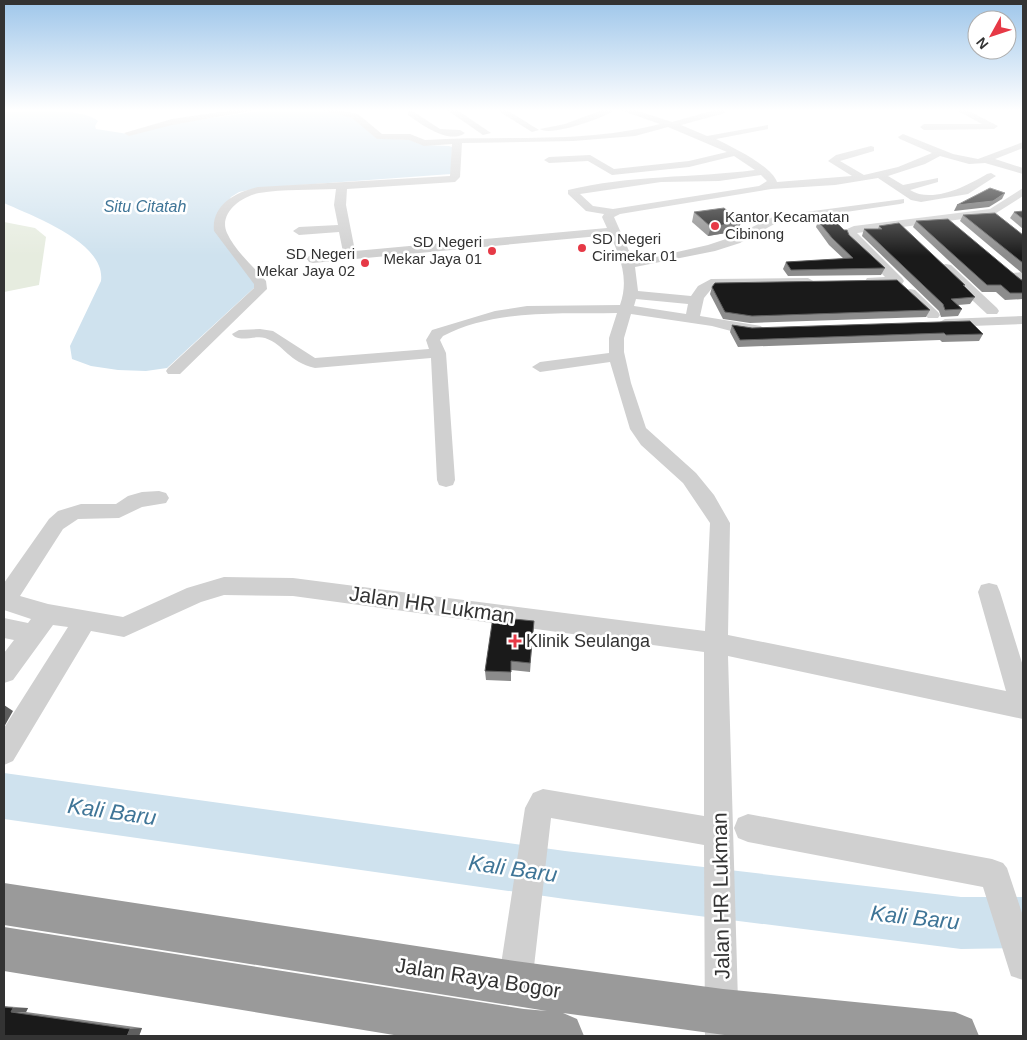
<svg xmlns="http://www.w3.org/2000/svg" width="1027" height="1040" viewBox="0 0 1027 1040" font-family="Arial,sans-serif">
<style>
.green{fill:#e6ecdf}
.water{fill:#cfe2ee}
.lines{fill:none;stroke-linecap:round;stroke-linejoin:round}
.river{fill:#cfe2ee;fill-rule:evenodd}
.minor{fill:#d0d0d0;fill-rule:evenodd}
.highway{fill:#9a9a9a;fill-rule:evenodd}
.wall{fill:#8c8c8c}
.shaded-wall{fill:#5f5f5f}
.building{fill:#1a1a1a;stroke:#5f5f5f}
.poi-dot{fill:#e63946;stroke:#fff;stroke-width:2}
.labels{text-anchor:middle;stroke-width:5;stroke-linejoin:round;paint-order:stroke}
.far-poi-label{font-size:15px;fill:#333;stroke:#fff;text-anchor:start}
.far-water-label{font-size:16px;font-style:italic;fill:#3f7597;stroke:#fff}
.poi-label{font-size:18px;fill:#333;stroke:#fff;text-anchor:start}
.near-street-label{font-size:21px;fill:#333;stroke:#fff}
.near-water-label{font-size:22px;font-style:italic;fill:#3f7597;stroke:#fff}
</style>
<rect width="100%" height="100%" fill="#fff"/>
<path class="green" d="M4,222L35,228L46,237L39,285L4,292Z"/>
<path class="water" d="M266,110H318L343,114L355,119L376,138L410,140L422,145L449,146L452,147L451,174L259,188L239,192L231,197L217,220L257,285L167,368L146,371L118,370L91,366L72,359L70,346L101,281C106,242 32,216 4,203V112C25,111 82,107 98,121L95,126L96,129L128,134L165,125Z"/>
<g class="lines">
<path class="river" d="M4,773L565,851L961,897H1023V948L961,949L565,899L4,819Z"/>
<g class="minor">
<path d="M233,110H256L172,125L129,136L124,133L172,119Z"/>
<path d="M320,110H338L358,114L382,134H410L425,140C503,135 584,144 660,124L620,110H635L672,122L715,110H726L725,113L681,125L707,136L768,125V129L716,139C732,147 772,166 777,182L852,176L828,161L836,155L871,146L874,147V151L840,161L864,175L898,167L932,153L900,139L898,137L903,134L953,154L978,159L1023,142V148L995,159L1023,168V174L985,163L969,164L940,156L925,164L888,176L903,185L938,178V182L910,190C932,204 967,186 987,174L991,173L996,176L968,194L921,202L911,200L878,178L835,185L771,189L620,214L614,217L633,260L655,257L708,245L732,237L775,216L904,199V203L900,204L778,222L740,243L715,251L635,267L638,291L691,296L698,286L711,279L808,278L815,282L808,286L713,287L704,298L700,316L761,326L763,329L756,333L731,331L712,326L631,314L624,338V352L631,383L646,428L696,473L714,495L730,523L728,635L1006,691L978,592L981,585L989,583L997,585L1000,592L1023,666V719L728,656L739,1036H705L704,845L551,818L532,984L527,996L515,1001L503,996L498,984L525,808L533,793L543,789L704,816V652L293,596L224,595L201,602L124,637L91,631L13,761L4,765V728L68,627L53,625L13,680L4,683V653L14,640L4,638V618L28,623L31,619L4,610V583L49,519L58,511L81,504H116L128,496L142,492L159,491L166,493L169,498L166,503L142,507L119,518L78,519L63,529L20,596L48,604L123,617L187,588L224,577L293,578L705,631L710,523L683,483L641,445L630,429L610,362L540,372L532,367L540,362L609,353V338L617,313C560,314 495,309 443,336L440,340L446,353L455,480L453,485L446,487L439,485L437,480L431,358L315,368C288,362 285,345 265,338C255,335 238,343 232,334L239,330L260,329L273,331L315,358L429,349L426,340L432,330L495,311L527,306L620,305C629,280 621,258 610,235L313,263L309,262L307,259L309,256L343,252L339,232L299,235L293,231L299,227L338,225L334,205L336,189C311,190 284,189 259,193C242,196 218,213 227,233C235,251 253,266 266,281L267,289L180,374H168L166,371L168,368L254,288V284L214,231C211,205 236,192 258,187L450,176L452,144L424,146L409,140L377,139L352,118ZM668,127L727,152L689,161L614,169L590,155L549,157L544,160L549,163L588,161L612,175L689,167L734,156L755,170C693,178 629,175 568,190V194L586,211L604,214L602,217L607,228L355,251L346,205L347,189L455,182L460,177L462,143L573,141L635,136ZM761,175L767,181L759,186L613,209L593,206L580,194L661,182L719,181ZM636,299L688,304L686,314L634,306Z"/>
<path d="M411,110L440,129L460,130L465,133C449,145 421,124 408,115V111Z"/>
<path d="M447,110H457L491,133L483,135Z"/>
<path d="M497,110H507L539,130L532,132Z"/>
<path d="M602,110H615C604,118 550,137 540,129L565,124Z"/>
<path d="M956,110H967L998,126L994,129L924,130L920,127L924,124H982Z"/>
<path d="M1023,188V196L993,215L857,233L902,278L904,281L902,284H867L865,281L867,278L885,277L846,237L847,229L854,226L990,209Z"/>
<path d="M946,264L951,265L997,308L999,311L997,314H987L941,271L940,268L941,265Z"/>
<path d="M1023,272V280L1012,279L1010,276L1012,273Z"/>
<path d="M910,289L915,290L938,312L940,315L938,318H928L905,296L903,293L905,290Z"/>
<path d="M1023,316V324L945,327L938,323L945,319Z"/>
<path d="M748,814L992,859L1003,863L1007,868L1023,916V980L1011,976L983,887L748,842L738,838L734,828L738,818Z"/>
</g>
<path class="highway" d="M4,883L515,961L723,989L955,1012L972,1019L979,1036H732L563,1013L577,1019L584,1036H400L4,971V927L524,1009L547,1011L4,925Z"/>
</g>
<g class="wall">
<path d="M1023,211V229L1010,218L1014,212Z"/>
<path d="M694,212L741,222L738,231L708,236L692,222Z"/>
<path d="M963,215L1023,235V274L960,221Z"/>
<path d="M818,221L844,230L885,268L881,275L788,276L783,269L786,262L844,259L829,245L816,227Z"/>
<path d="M916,221L1023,280V299L1005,300L996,292H982L913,227Z"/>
<path d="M879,226L965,285L964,287L975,297L970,304L958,305L962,309L958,316L941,317L939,311L862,236L864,229H878Z"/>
<path d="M712,287L930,310L926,317L750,323L723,319L710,294Z"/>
<path d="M732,325L752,328L983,334L979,341L942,342L940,340L738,347L730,332Z"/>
<path d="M534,621L530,672L511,670V681L486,680L485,671Z"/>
<path d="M4,1006L28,1008L26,1012L142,1028L139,1036H4Z"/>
</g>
<g class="shaded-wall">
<path d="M1005,193L1002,199L989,207L954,211L957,205Z"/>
<path d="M741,222L738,231L708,236L711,227Z"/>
<path d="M4,705L13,711L4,727Z"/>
<path d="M13,1008H28L26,1012H11Z"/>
<path d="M142,1028L139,1036H127L130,1029Z"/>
</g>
<g class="building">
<path d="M990,188L1005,193L993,201L957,205Z"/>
<path d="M724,208L741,222L711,227L694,212Z"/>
<path d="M1023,211V219L1014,212Z"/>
<path d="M995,213L1023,235V263L963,215Z"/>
<path d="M948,219L1021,280H1023V293H1010L1001,285H987L916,221Z"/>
<path d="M818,221H835L844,230H847L849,235L885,268L791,270L786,262L853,258L832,238Z"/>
<path d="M899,223L965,285H963L975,297L951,299L962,309L945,310L943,304L864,229H882L879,226Z"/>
<path d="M897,280L930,310L752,316L725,312L712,287L715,283Z"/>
<path d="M970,321L983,334L946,335L944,333L740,340L732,325L752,328Z"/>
<path d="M493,617L534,621L530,663L511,661V672L485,671Z"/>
<path d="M4,1007L13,1008L11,1012L130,1029L127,1036H4Z"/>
</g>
<linearGradient id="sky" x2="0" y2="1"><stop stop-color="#9ec6ea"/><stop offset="0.43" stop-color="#fff"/><stop offset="1" stop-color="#fff" stop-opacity="0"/></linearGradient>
<rect width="1027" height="256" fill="url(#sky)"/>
<g class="poi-dot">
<circle cx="715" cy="226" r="5"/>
<circle cx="582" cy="248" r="5"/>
<circle cx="492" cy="251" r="5"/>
<circle cx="365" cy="263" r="5"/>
<path d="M512.5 633.5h5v5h5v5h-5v5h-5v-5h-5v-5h5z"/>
</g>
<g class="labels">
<g class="far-poi-label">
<text x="725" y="222">Kantor Kecamatan<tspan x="725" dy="17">Cibinong</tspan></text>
<text x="592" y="244">SD Negeri<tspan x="592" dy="17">Cirimekar 01</tspan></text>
<text x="482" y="247" text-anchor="end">SD Negeri<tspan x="482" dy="17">Mekar Jaya 01</tspan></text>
<text x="355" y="259" text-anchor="end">SD Negeri<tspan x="355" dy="17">Mekar Jaya 02</tspan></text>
</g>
<g class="far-water-label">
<text x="145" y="212">Situ Citatah</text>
</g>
<g class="poi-label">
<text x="526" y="647">Klinik Seulanga</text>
</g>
<g class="near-street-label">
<text transform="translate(432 605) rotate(8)" y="7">Jalan HR Lukman</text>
<text transform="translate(721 896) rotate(-91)" y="7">Jalan HR Lukman</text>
<text transform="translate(478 978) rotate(9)" y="7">Jalan Raya Bogor</text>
</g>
<g class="near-water-label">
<text transform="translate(112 811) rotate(8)" y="8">Kali Baru</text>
<text transform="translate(513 868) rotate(8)" y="8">Kali Baru</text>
<text transform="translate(915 917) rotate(6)" y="8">Kali Baru</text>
</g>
</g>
<rect width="1027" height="1040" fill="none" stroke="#333333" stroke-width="10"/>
<g transform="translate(992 35) rotate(230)"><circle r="24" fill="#ffffff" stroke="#adadad"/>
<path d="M0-4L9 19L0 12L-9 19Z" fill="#e63946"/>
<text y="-8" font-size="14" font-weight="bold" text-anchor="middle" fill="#333333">N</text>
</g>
</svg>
